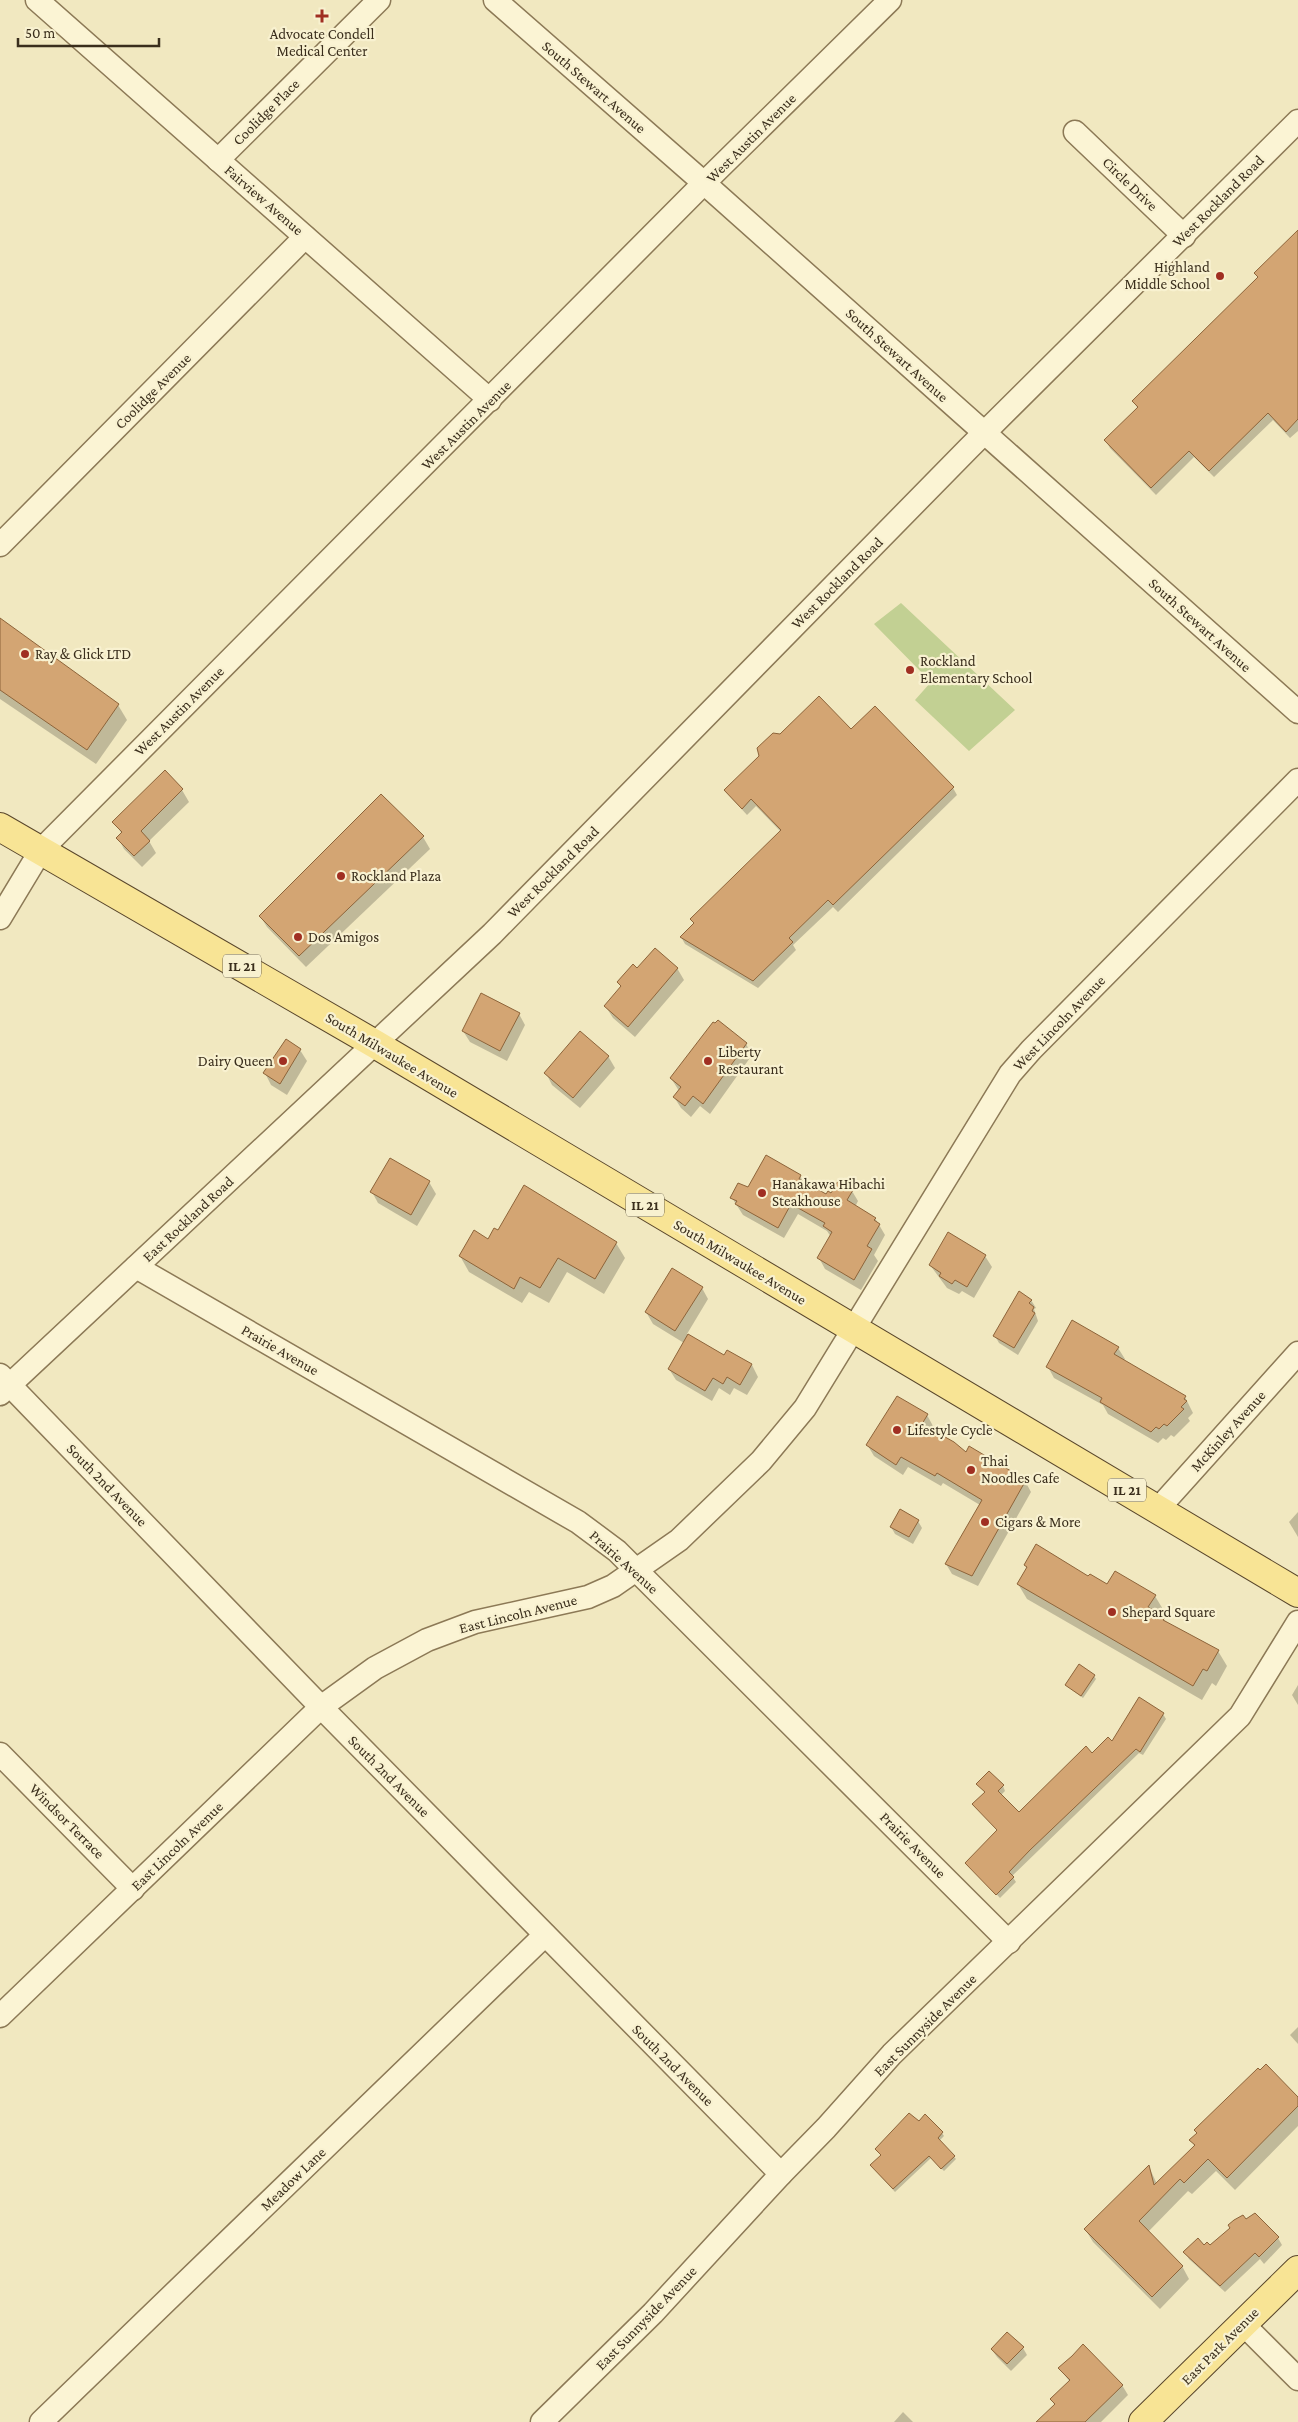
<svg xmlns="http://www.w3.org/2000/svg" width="1298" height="2422" viewBox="0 0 1298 2422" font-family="'Crimson Pro',serif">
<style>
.green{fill:#c2d093}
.shadow{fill:#0003}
.building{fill:#d3a573;stroke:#8d643a}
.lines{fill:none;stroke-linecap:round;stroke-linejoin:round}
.minor-casing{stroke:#8c7956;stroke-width:25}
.major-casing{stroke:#59462b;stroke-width:30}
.minor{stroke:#fbf4d4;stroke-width:22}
.major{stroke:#f8e495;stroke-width:28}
.poi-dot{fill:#a02f22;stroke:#f8f1d0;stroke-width:2}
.labels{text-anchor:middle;stroke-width:4.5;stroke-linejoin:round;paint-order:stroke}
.shield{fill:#f8f1d0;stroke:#736852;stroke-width:1}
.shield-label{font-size:14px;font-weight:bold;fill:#3a2e1c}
.poi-label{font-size:15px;fill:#3a2e1c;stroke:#f8f1d0;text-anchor:start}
.street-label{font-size:15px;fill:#3a2e1c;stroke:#f8f1d0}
</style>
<rect width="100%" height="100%" fill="#f1e8c0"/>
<path class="green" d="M901,603L1015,710L969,751L915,700L931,682L874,624Z"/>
<g class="shadow">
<path d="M1298,231V431L1290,438L1273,420L1214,477L1194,457L1156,495L1110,448L1106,441L1138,409L1133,401L1258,278L1255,273Z"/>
<path d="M0,619L118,705L127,720L96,764L0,699Z"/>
<path d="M851,731L953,788L957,795L838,912L833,907L793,945L796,950L758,988L685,944L681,937L781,832L756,806L747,815L725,791L780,736Z"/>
<path d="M165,772L182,790L189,802L149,841L156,853L142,867L124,849L118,838L122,834L114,822Z"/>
<path d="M381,795L423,837L430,849L306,967L267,927L260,916Z"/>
<path d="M677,968L684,980L635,1037L613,1018L606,1007L622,988L618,982L638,969Z"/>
<path d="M519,1014L525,1025L507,1061L470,1042L463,1031Z"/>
<path d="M746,1044L752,1055L710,1114L700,1106L691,1117L681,1108L674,1097L679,1091L671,1078Z"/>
<path d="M300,1050L307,1061L287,1095L271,1085L265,1073Z"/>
<path d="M608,1056L615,1068L580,1108L552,1085L546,1073Z"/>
<path d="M391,1160L429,1182L436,1194L417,1226L378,1203L372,1192Z"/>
<path d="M800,1176L804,1183L827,1195L852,1191L858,1201L855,1207L875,1218L885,1235L874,1255L878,1261L861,1290L825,1269L819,1258L831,1237L827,1231L798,1214L784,1238L743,1215L732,1198L748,1189Z"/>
<path d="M616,1243L625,1258L604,1294L567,1272L549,1303L529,1292L522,1303L469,1272L460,1256Z"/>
<path d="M985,1256L992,1267L974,1298L962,1291L959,1294L947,1288L930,1265Z"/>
<path d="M702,1288L708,1299L687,1334L725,1357L728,1351L752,1365L758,1377L747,1395L734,1388L730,1395L719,1388L712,1401L676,1380L669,1369L684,1343L653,1324L646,1312Z"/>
<path d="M1031,1300L1036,1308L1034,1309L1038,1321L1018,1355L999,1343L995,1336Z"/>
<path d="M1073,1322L1118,1348L1125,1359L1123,1361L1185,1397L1193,1413L1188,1418L1190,1421L1174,1437L1171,1435L1166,1440L1163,1438L1158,1443L1108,1414L1103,1405L1054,1378L1048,1367Z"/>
<path d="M927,1415L933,1426L931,1430L966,1454L1025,1481L1031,1492L978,1586L952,1574L946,1564L980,1505L943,1483L941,1486L908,1467L903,1475L874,1456L868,1446Z"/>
<path d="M1298,1512V1537L1289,1522Z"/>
<path d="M918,1521L922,1528L913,1544L895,1534L891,1527Z"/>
<path d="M1025,1565L1088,1578L1107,1585L1155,1596L1164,1611L1161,1616L1168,1624L1218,1651L1227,1666L1216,1686L1212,1683L1202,1700L1027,1599L1018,1584L1027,1569Z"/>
<path d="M1094,1676L1096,1679L1083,1698L1066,1685Z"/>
<path d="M1298,1685V1705L1292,1695Z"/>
<path d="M1139,1699L1163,1714L1166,1719L1143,1755L1139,1753L1012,1876L1016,1882L1000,1898L967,1863L998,1831L974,1804L985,1793L978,1784L1003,1786L1005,1791L1001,1795L1019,1813L1092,1755L1112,1743Z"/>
<path d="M1298,2027V2044L1290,2035Z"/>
<path d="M1298,2098V2126L1235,2190L1216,2171L1192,2194L1188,2191L1148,2232L1182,2266L1189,2279L1160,2309L1093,2242L1085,2229L1149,2167L1157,2184L1195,2147L1191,2140Z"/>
<path d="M919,2123L942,2133L944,2136L939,2141L956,2159L944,2171L931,2158L895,2192L873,2168L882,2156L876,2149Z"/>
<path d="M1246,2220L1278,2238L1282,2245L1264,2264L1260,2259L1225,2292L1189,2259L1185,2252L1210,2247Z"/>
<path d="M1007,2333L1023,2348L1027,2355L1011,2371L997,2357L992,2350Z"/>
<path d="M1059,2368L1122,2385L1128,2395L1101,2422H1049L1055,2406L1051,2399L1070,2382Z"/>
<path d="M903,2412L913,2422H894Z"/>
</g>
<g class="building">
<path d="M1298,230V419L1286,432L1268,413L1209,471L1189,451L1151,488L1104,440L1138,407L1132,401L1258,277L1254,273Z"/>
<path d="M0,618L119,704L87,750L0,690Z"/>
<path d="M819,696L851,729L875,706L954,787L833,905L828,900L789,938L793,942L753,981L680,937L694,923L690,919L781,830L751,799L742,809L724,790L759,756L757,748L773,733L780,734Z"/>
<path d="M165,770L183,789L141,831L150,841L134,856L116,838L122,832L112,822Z"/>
<path d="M381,794L424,836L299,956L259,916Z"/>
<path d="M655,948L678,968L628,1027L604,1006L621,986L617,982L633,964L637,968Z"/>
<path d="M481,993L520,1013L500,1051L462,1031Z"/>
<path d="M718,1020L747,1043L703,1104L693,1096L685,1106L673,1097L681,1087L670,1078L713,1022L715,1023Z"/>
<path d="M580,1031L609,1056L573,1098L544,1073Z"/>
<path d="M286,1039L301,1049L280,1084L263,1073Z"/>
<path d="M766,1155L801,1175L799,1179L826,1194L828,1191L831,1193L838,1181L853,1190L847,1200L876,1218L874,1220L880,1224L867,1246L872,1249L854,1280L817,1258L832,1232L823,1226L825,1223L791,1204L778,1228L735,1204L737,1201L730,1198L738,1183L748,1187Z"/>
<path d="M390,1158L430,1181L411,1215L370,1192Z"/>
<path d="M524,1185L617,1242L595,1279L558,1258L540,1288L520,1277L514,1289L459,1256L474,1230L488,1239L494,1228L498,1230Z"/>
<path d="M948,1232L986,1255L967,1287L955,1280L952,1284L939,1276L941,1273L929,1265Z"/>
<path d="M672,1268L703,1287L675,1331L645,1312Z"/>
<path d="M1019,1291L1032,1300L1029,1303L1034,1307L1032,1311L1035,1313L1014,1348L993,1336Z"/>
<path d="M1072,1320L1119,1347L1114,1354L1186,1396L1184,1399L1187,1401L1181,1407L1184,1409L1167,1426L1164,1424L1159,1429L1156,1427L1151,1432L1100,1402L1102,1398L1046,1367Z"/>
<path d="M688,1334L724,1355L727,1350L752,1364L740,1385L727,1377L723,1384L713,1378L705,1391L668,1369Z"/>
<path d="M897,1396L928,1414L922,1424L954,1442L966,1452L969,1446L1026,1480L972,1576L945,1564L982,1500L937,1473L935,1476L901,1457L896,1465L866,1445Z"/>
<path d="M900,1509L919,1520L909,1537L890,1527Z"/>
<path d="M1036,1544L1088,1576L1090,1574L1107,1584L1115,1571L1156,1595L1148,1607L1165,1617L1163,1620L1219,1650L1207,1671L1203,1669L1193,1686L1017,1584L1027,1567L1024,1565Z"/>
<path d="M1079,1664L1095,1675L1081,1696L1065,1685Z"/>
<path d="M1139,1697L1164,1713L1140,1752L1136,1749L1030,1850L1009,1872L1014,1877L996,1895L965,1863L997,1830L972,1804L985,1792L976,1784L989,1771L1004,1785L998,1791L1019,1812L1086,1746L1092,1753L1108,1737L1112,1741Z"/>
<path d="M1266,2064L1298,2097V2106L1227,2178L1208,2159L1184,2183L1180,2179L1139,2221L1183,2266L1152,2297L1084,2229L1149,2165L1154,2185L1195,2145L1189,2140L1197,2133L1194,2130L1258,2068L1260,2070Z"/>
<path d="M909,2113L919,2121L925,2114L943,2132L938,2138L955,2156L941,2169L929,2156L893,2189L870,2165L881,2155L875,2149Z"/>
<path d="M1255,2213L1279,2237L1259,2257L1255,2253L1220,2286L1183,2252L1198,2238L1204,2245L1207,2242L1210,2245L1230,2228L1228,2225L1234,2220L1243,2215L1246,2219Z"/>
<path d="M1007,2332L1024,2347L1007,2364L991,2349Z"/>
<path d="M1083,2344L1123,2385L1085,2422H1036L1055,2404L1050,2399L1070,2380L1058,2368L1072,2356Z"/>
</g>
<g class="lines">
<g class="minor-casing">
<g id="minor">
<path d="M37,0L490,400"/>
<path d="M495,0L704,183L1298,712"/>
<path d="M1075,132L1184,236"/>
<path d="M218,160L379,0"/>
<path d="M0,545L305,237"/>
<path d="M0,918L41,850L704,183L890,0"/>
<path d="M136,1267L578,1522L617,1551L1009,1942"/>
<path d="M0,1375L321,1707L781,2174"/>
<path d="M0,1394L492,934L969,448L1298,121"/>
<path d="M1158,1509L1298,1353"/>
<path d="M0,1754L133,1889"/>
<path d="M0,2016L321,1707L375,1668L427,1640L475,1622L588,1597L613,1586L679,1540L761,1461L805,1408L1010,1074L1031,1050L1298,780"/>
<path d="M1243,2324L1298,2379"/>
<path d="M41,2422L545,1935"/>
<path d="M542,2422L653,2313L781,2174L826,2128L892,2054L1240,1716L1298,1622"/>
</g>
</g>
<g class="major-casing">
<g id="major">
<path d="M0,827L375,1044L1298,1593"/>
<path d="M1143,2422L1298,2270"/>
</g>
</g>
<use href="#minor" class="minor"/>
<use href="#major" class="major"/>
</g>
<g class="poi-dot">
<path d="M319.5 8.5h5v5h5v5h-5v5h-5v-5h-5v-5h5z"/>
<circle cx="1220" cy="276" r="5"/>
<circle cx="25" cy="654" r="5"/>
<circle cx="910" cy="670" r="5"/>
<circle cx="341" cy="876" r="5"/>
<circle cx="298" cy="937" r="5"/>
<circle cx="283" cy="1061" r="5"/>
<circle cx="708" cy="1061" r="5"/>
<circle cx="762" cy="1193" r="5"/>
<circle cx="897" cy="1430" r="5"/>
<circle cx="971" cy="1470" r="5"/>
<circle cx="985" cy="1522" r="5"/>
<circle cx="1112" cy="1612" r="5"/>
</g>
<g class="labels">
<g class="shield">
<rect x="223" y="954.5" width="38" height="23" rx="4"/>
<rect x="626" y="1193.5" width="38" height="23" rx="4"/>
<rect x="1108" y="1478.5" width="38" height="23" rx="4"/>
</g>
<g class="shield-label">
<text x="242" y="971">IL 21</text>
<text x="645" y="1210">IL 21</text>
<text x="1127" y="1495">IL 21</text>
</g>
<g class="poi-label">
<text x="322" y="39" text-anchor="middle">Advocate Condell<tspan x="322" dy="17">Medical Center</tspan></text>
<text x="1210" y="272" text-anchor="end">Highland<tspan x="1210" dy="17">Middle School</tspan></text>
<text x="35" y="659">Ray &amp; Glick LTD</text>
<text x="920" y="666">Rockland<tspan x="920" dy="17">Elementary School</tspan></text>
<text x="351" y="881">Rockland Plaza</text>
<text x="308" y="942">Dos Amigos</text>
<text x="718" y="1057">Liberty<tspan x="718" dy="17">Restaurant</tspan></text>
<text x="273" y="1066" text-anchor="end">Dairy Queen</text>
<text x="772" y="1189">Hanakawa Hibachi<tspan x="772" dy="17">Steakhouse</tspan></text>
<text x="907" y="1435">Lifestyle Cycle</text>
<text x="981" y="1466">Thai<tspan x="981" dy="17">Noodles Cafe</tspan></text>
<text x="995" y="1527">Cigars &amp; More</text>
<text x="1122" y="1617">Shepard Square</text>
</g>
<g class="street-label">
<text transform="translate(594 87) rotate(41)" y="5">South Stewart Avenue</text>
<text transform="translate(266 112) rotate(-45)" y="5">Coolidge Place</text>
<text transform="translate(751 138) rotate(-45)" y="5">West Austin Avenue</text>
<text transform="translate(1130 184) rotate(44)" y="5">Circle Drive</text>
<text transform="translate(264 200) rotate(41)" y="5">Fairview Avenue</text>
<text transform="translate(1218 201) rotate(-45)" y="5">West Rockland Road</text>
<text transform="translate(897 355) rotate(42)" y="5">South Stewart Avenue</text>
<text transform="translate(153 391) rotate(-45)" y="5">Coolidge Avenue</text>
<text transform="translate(466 425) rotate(-45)" y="5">West Austin Avenue</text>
<text transform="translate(837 583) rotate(-45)" y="5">West Rockland Road</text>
<text transform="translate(1200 625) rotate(42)" y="5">South Stewart Avenue</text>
<text transform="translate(179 711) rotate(-45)" y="5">West Austin Avenue</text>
<text transform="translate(553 872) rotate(-45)" y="5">West Rockland Road</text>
<text transform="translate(1059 1023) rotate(-46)" y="5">West Lincoln Avenue</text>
<text transform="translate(392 1055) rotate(31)" y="5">South Milwaukee Avenue</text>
<text transform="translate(188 1219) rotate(-43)" y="5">East Rockland Road</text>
<text transform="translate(740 1262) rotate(31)" y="5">South Milwaukee Avenue</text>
<text transform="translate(280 1350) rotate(30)" y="5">Prairie Avenue</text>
<text transform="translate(1228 1431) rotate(-48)" y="5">McKinley Avenue</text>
<text transform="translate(107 1485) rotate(46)" y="5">South 2nd Avenue</text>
<text transform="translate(624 1562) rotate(42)" y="5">Prairie Avenue</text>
<text transform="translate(518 1614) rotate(-14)" y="5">East Lincoln Avenue</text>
<text transform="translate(389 1776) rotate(45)" y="5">South 2nd Avenue</text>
<text transform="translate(67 1821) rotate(45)" y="5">Windsor Terrace</text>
<text transform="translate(913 1845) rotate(45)" y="5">Prairie Avenue</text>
<text transform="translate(177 1846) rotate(-44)" y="5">East Lincoln Avenue</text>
<text transform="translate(925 2025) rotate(-45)" y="5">East Sunnyside Avenue</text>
<text transform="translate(673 2065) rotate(45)" y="5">South 2nd Avenue</text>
<text transform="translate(293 2179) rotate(-44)" y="5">Meadow Lane</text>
<text transform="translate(646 2318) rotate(-46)" y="5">East Sunnyside Avenue</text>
<text transform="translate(1220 2346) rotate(-45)" y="5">East Park Avenue</text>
</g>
</g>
<path d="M18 38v8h141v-8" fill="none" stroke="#3a2e1c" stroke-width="2.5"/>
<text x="25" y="38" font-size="15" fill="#3a2e1c" stroke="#f8f1d0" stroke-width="4" paint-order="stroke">50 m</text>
</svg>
